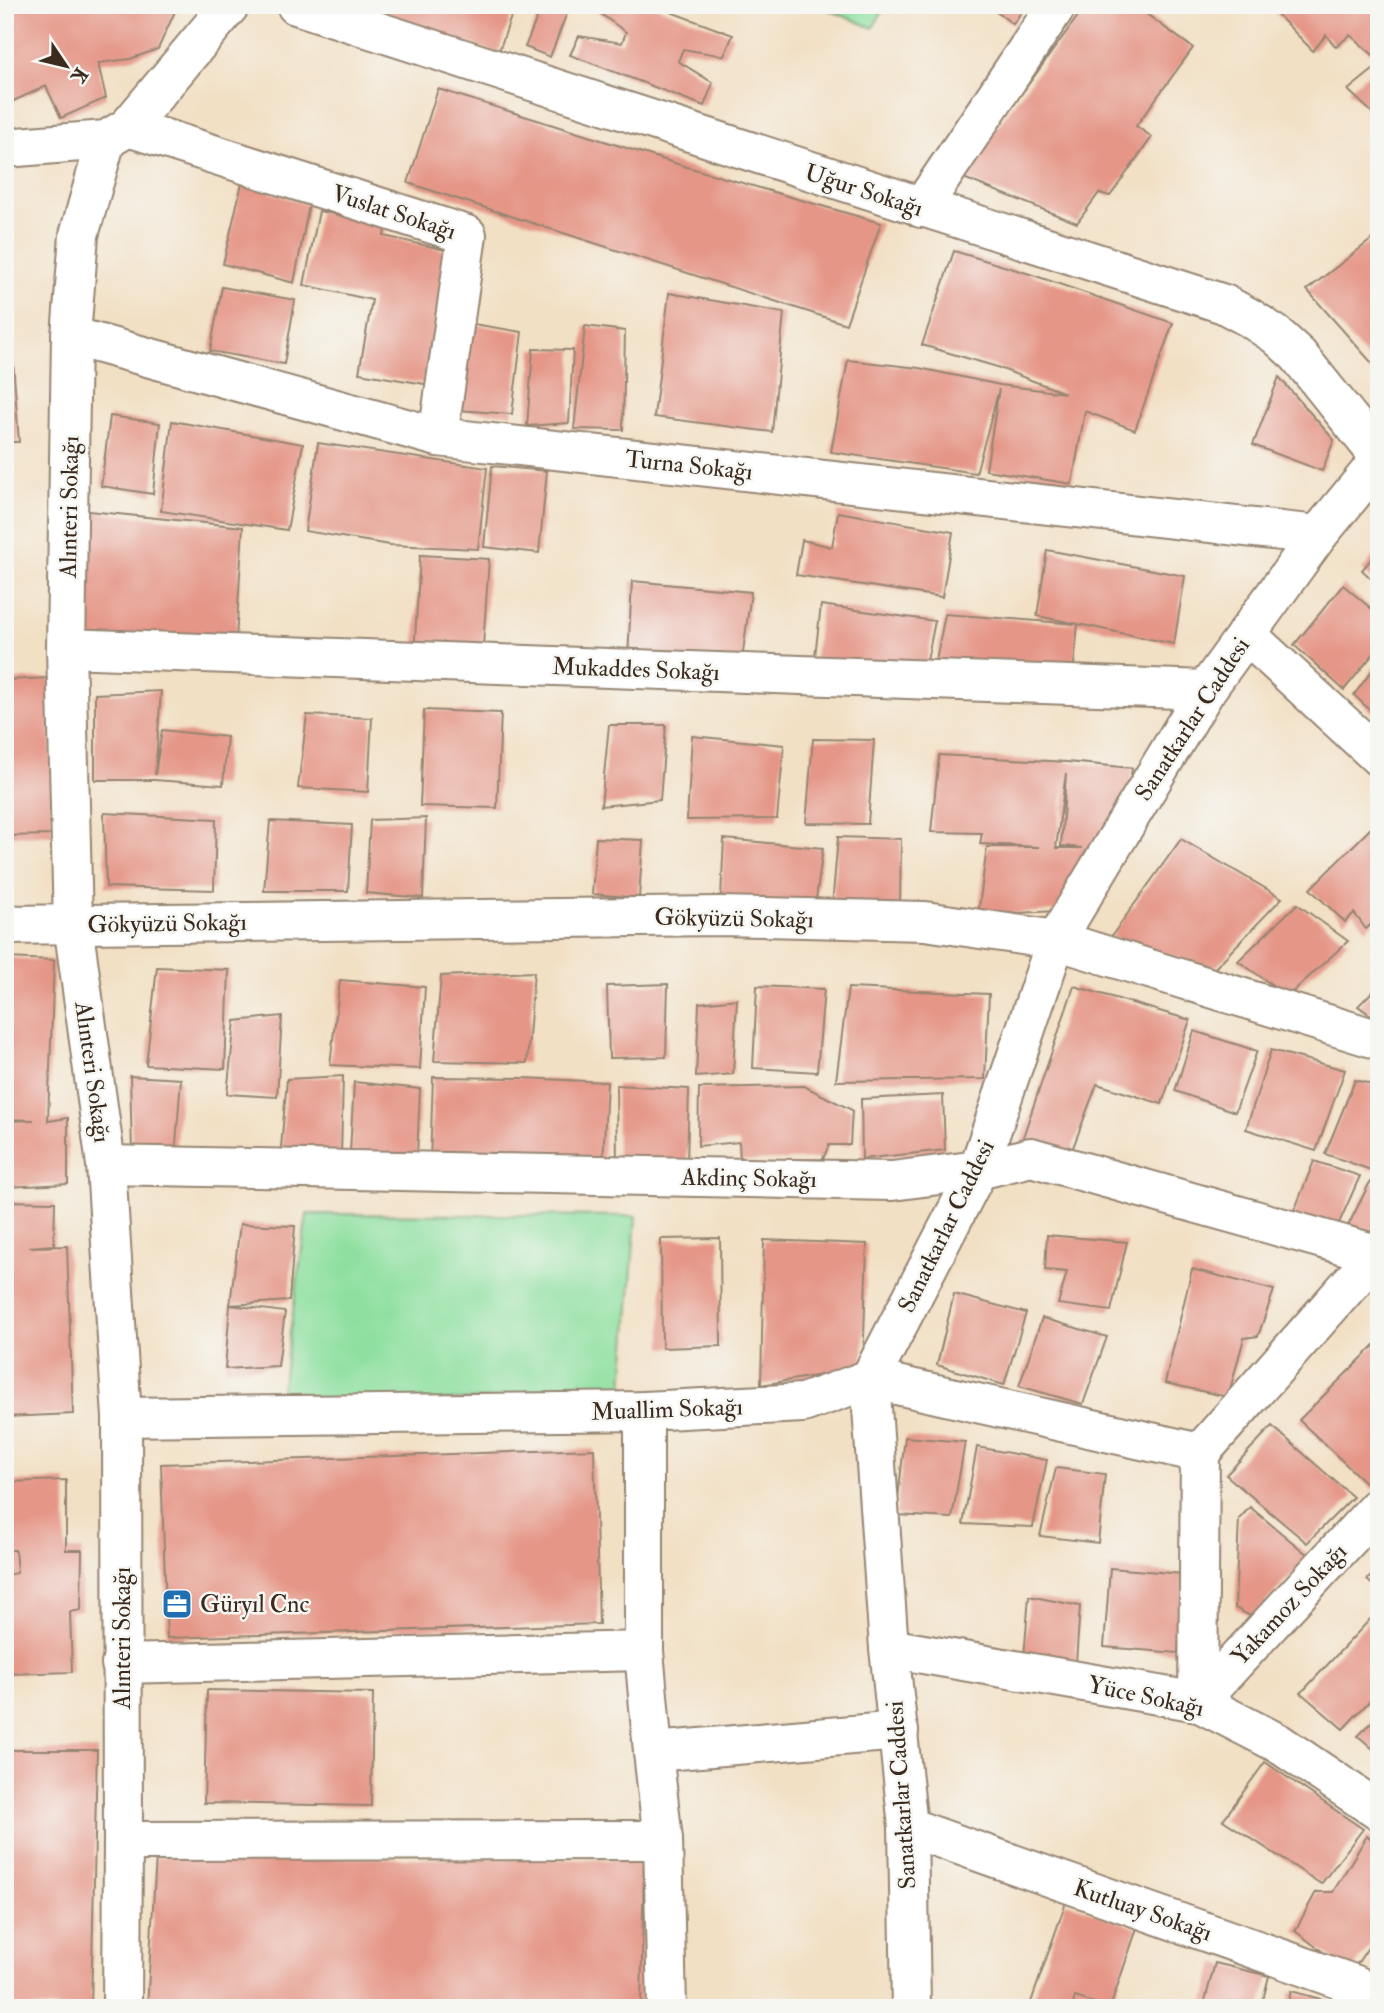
<svg xmlns="http://www.w3.org/2000/svg" width="1384" height="2013" viewBox="0 0 1384 2013" font-family="'IM FELL Double Pica',serif">
<style>
.green{fill:#8fe0a0;stroke:#65855f;stroke-width:2}
.building{fill:#e59687;fill-rule:evenodd}
.lines{fill:none;stroke-linecap:round;stroke-linejoin:round}
.street-casing{stroke:#968572;stroke-width:42}
.street{stroke:#fff;stroke-width:38}
.labels{text-anchor:middle;stroke-width:5;stroke-linejoin:round;paint-order:stroke}
.street-label{font-size:24px;fill:#3b2a1e;stroke:#f6f6f2}
.poi-label{font-size:24px;fill:#3b2a1e;stroke:#f6f6f2;text-anchor:start}
</style>
<rect width="100%" height="100%" fill="#f6f6f2"/>
<filter id="ink" filterUnits="userSpaceOnUse"><feTurbulence type="fractalNoise" baseFrequency=".0143" numOctaves="2"/><feDisplacementMap in="SourceGraphic" scale="14" xChannelSelector="R" yChannelSelector="G"/><feConvolveMatrix kernelMatrix="1 2 1 2 8 2 1 2 1" color-interpolation-filters="sRGB"/></filter>
<filter id="wash" filterUnits="userSpaceOnUse"><feTurbulence type="fractalNoise" baseFrequency=".00686" numOctaves="4" result="noise"/><feDisplacementMap in="SourceGraphic" scale="28" xChannelSelector="R" yChannelSelector="G"/><feGaussianBlur stdDeviation="1.57" result="paint"/><feColorMatrix in="noise" values="0 0 0 0 0 0 0 0 0 0 0 0 0 0 0 0 0 1.4 0 .05"/><feComposite in="paint" operator="in"/></filter>
<g filter="url(#wash)">
<rect width="100%" height="100%" fill="#f2e0c5"/>
<g class="green">
<path d="M817,5H886L873,28Z"/>
<path d="M307,1214L636,1216L622,1398L280,1402Z"/>
</g>
<g id="blocks">
<g class="building">
<path d="M5,5H178L158,49L130,59L98,63L106,98L61,118L46,86L7,104L5,101Z"/>
<path d="M362,5H515L498,54Z"/>
<path d="M542,5H570L550,57L525,47Z"/>
<path d="M592,5H652L733,35L724,56L683,49L678,61L713,83L704,106L570,55L579,36L622,43L626,32L591,7Z"/>
<path d="M987,5H1026L1013,24Z"/>
<path d="M1086,5H1134L1193,48L1136,126L1152,137L1110,196L1099,193L1077,223L961,177Z"/>
<path d="M1268,5H1379V60L1350,35L1336,47L1326,35L1313,51Z"/>
<path d="M1379,65V119L1348,90Z"/>
<path d="M438,89L687,167L881,223L846,324L408,183Z"/>
<path d="M242,183L309,205L294,283L223,264Z"/>
<path d="M319,211L386,225L384,236L454,252L431,385L359,373L372,300L304,285Z"/>
<path d="M1376,236L1379,239V371L1307,290Z"/>
<path d="M954,251L1030,274L1173,323L1135,430L1085,411L1072,484L986,470L999,389L976,473L831,452L848,360L919,368L1000,385L1065,393L994,366L922,345Z"/>
<path d="M222,287L295,300L284,364L210,351Z"/>
<path d="M669,293L784,313L772,432L654,417Z"/>
<path d="M5,294H8L19,442H5Z"/>
<path d="M473,324L522,332L512,414L457,410Z"/>
<path d="M585,326L625,331L623,430L574,429Z"/>
<path d="M533,349L573,350L569,423L527,426Z"/>
<path d="M1279,377L1334,440L1322,471L1253,445Z"/>
<path d="M110,416L160,423L153,494L101,486Z"/>
<path d="M172,421L303,444L287,530L161,511Z"/>
<path d="M318,443L487,468L478,549L390,545L305,531Z"/>
<path d="M492,466L547,471L539,553L484,547Z"/>
<path d="M79,510L243,527L236,640L75,639Z"/>
<path d="M838,512L953,532L942,597L796,575L802,540L832,547Z"/>
<path d="M1047,550L1185,576L1174,644L1078,624L1073,675L934,671L945,614L1078,624L1037,616Z"/>
<path d="M1379,550V586L1362,570Z"/>
<path d="M420,555L489,559L482,661L414,656Z"/>
<path d="M632,581L751,592L742,660L628,658Z"/>
<path d="M1343,585L1379,615V647L1344,690L1294,645Z"/>
<path d="M821,605L935,621L926,666L814,665Z"/>
<path d="M1379,661V719L1354,695Z"/>
<path d="M50,678L52,835L5,836V680Z"/>
<path d="M161,691L155,775L162,730L227,737L223,785L154,780H95V694Z"/>
<path d="M424,710L501,713L497,808L420,806Z"/>
<path d="M307,715L372,718L368,792L298,788Z"/>
<path d="M609,725H666L660,800L601,806Z"/>
<path d="M692,736L784,745L777,819L687,820Z"/>
<path d="M813,739L874,740L868,824L806,823Z"/>
<path d="M939,755L1067,762L1132,768L1129,792L1057,911L978,915L987,847H1039L980,844L982,833L931,832ZM1066,773L1061,846L1082,848H1056Z"/>
<path d="M104,813L216,819L214,890L106,887Z"/>
<path d="M426,818L423,898L366,893L370,820Z"/>
<path d="M270,821L352,825L348,891H264Z"/>
<path d="M1374,825L1379,830V917L1366,929L1354,913L1345,922L1310,889Z"/>
<path d="M838,837L901,839L900,907H832Z"/>
<path d="M596,838L643,840L639,898L592,894Z"/>
<path d="M724,839L823,848L815,907L720,916Z"/>
<path d="M1181,839L1282,898L1214,969L1111,937Z"/>
<path d="M1297,904L1348,941L1288,996L1238,961Z"/>
<path d="M5,958L54,960L48,1121L68,1118V1184L5,1187V1121L34,1120L5,1119Z"/>
<path d="M157,967L229,970L225,1069L146,1065Z"/>
<path d="M534,972L527,1063L434,1061L441,976Z"/>
<path d="M340,980L425,987L420,1069L330,1065Z"/>
<path d="M668,984L666,1057L609,1058L607,986Z"/>
<path d="M1379,985V1021L1358,1006Z"/>
<path d="M757,986L824,989L817,1072L753,1068Z"/>
<path d="M1074,986L1190,1020L1162,1104L1097,1084L1069,1158L1019,1149Z"/>
<path d="M848,988L989,994L985,1079L836,1081Z"/>
<path d="M737,999L733,1074L696,1077L699,1003Z"/>
<path d="M282,1016L277,1097L227,1094L235,1021Z"/>
<path d="M1194,1031L1257,1051L1235,1112L1175,1091Z"/>
<path d="M1271,1050L1345,1070L1316,1151L1246,1129Z"/>
<path d="M130,1076L181,1079L175,1157L132,1152Z"/>
<path d="M343,1076L341,1158L280,1159L287,1079Z"/>
<path d="M433,1077L523,1078L607,1082L603,1163H430Z"/>
<path d="M1355,1080L1379,1086V1162L1374,1171L1325,1154Z"/>
<path d="M354,1082L420,1089L417,1157L350,1152Z"/>
<path d="M616,1085L689,1089L687,1164L617,1163Z"/>
<path d="M804,1086L852,1110L850,1145H829L823,1159L740,1161L739,1142L698,1146L699,1088Z"/>
<path d="M943,1095L945,1150L862,1159L861,1099Z"/>
<path d="M1314,1161L1360,1176L1335,1232L1291,1219Z"/>
<path d="M1370,1182L1379,1185V1237L1344,1234Z"/>
<path d="M5,1201L55,1202L54,1245L29,1247L67,1246L73,1414L5,1417Z"/>
<path d="M240,1224L295,1226L289,1301L230,1305Z"/>
<path d="M1047,1235L1127,1242L1111,1311L1058,1304L1067,1272L1045,1270Z"/>
<path d="M720,1238L721,1346L662,1348L661,1239Z"/>
<path d="M764,1240L867,1244L863,1368L761,1385Z"/>
<path d="M1192,1269L1274,1290L1258,1336L1244,1338L1228,1397L1165,1383Z"/>
<path d="M954,1294L1026,1313L1004,1385L937,1365Z"/>
<path d="M230,1305L285,1312L278,1366L225,1369Z"/>
<path d="M1042,1318L1107,1337L1083,1404L1019,1386Z"/>
<path d="M1379,1341V1481L1372,1489L1299,1420Z"/>
<path d="M1272,1426L1353,1497L1307,1543L1226,1475Z"/>
<path d="M905,1437L965,1442L952,1518L896,1515Z"/>
<path d="M977,1447L1047,1460L1033,1527L963,1524Z"/>
<path d="M594,1449L599,1624L167,1638L161,1464Z"/>
<path d="M1056,1468L1105,1474L1098,1543L1040,1536Z"/>
<path d="M66,1480V1550H82L81,1610L70,1612L72,1672L5,1674V1575L17,1573L15,1550H5V1482Z"/>
<path d="M1250,1507L1309,1556L1252,1617L1235,1608L1239,1519Z"/>
<path d="M1110,1568L1183,1574L1178,1653L1104,1647Z"/>
<path d="M1379,1568V1590L1367,1580Z"/>
<path d="M1029,1596L1080,1606L1076,1663L1024,1658Z"/>
<path d="M1375,1614L1379,1617V1691L1343,1729L1301,1693Z"/>
<path d="M207,1690L373,1693L371,1806L204,1803Z"/>
<path d="M1379,1715V1754L1358,1736Z"/>
<path d="M5,1750H97L91,2008H5Z"/>
<path d="M1265,1762L1363,1829L1321,1884L1223,1820Z"/>
<path d="M1367,1836L1379,1845V1931L1351,1973L1295,1931L1316,1892H1333Z"/>
<path d="M156,1856L644,1860L641,2008H147Z"/>
<path d="M1066,1902L1137,1928L1110,2008L1075,1997L1072,2008H1029Z"/>
<path d="M1215,1963L1269,1976L1261,2008H1203Z"/>
<path d="M1291,1991L1335,2003L1333,2008H1287Z"/>
</g>
</g>
</g>
<g filter="url(#ink)">
<use href="#blocks" fill-opacity="0" stroke="#968572" stroke-width="2"/>
<g class="lines">
<g class="street-casing">
<g id="street">
<path d="M296,5L1224,304L1250,318L1276,335L1298,355L1379,456"/>
<path d="M128,127L467,235L438,437"/>
<path d="M106,140L79,235L71,336L66,648L73,924L106,1165L122,1417L123,1841L122,2008"/>
<path d="M5,148L106,140L128,127L230,5"/>
<path d="M921,208L1057,5"/>
<path d="M71,336L438,437L1318,535"/>
<path d="M1246,634L1379,757"/>
<path d="M66,648L1206,690"/>
<path d="M5,925L720,916L925,921L1056,940L1379,1040"/>
<path d="M106,1165L892,1181L978,1170L1031,1157L1376,1254"/>
<path d="M644,1411V1651L653,1752L663,1840L667,2008"/>
<path d="M122,1417L644,1411L803,1403L870,1379L1200,1453"/>
<path d="M889,1648L1198,1702L1278,1743L1379,1811"/>
<path d="M121,1664L644,1651"/>
<path d="M1198,1702L1200,1453L1379,1251"/>
<path d="M1198,1702L1379,1506"/>
<path d="M653,1752L899,1731"/>
<path d="M908,1827L1356,1985L1350,2008"/>
<path d="M123,1841L663,1840"/>
<path d="M911,2008L908,1827L889,1648L870,1379L978,1170L1056,940L1206,690L1318,535L1379,461"/>
</g>
</g>
<use href="#street" class="street"/>
</g>
</g>
<defs>
<g id="office-square" transform="scale(1.575)"><rect x="-9" y="-9" width="18" height="18" rx="4" fill="#1f6fb2" stroke="#f6f6f2"/><path d="M-6-3h4V-5.5h4V-3h4V5H-6ZM-1-4.5V-3h2v-1.5ZM-6 0V1H6V0Z" fill="#fff"/></g>
</defs>
<g fill-rule="evenodd">
<use href="#office-square" x="177" y="1604"/>
</g>
<g class="labels">
<g class="street-label">
<text transform="translate(864 190) rotate(18)" y="8">Uğur Sokağı</text>
<text transform="translate(394 212) rotate(18)" y="8">Vuslat Sokağı</text>
<text transform="translate(689 465) rotate(6)" y="8">Turna Sokağı</text>
<text transform="translate(69 507) rotate(-89)" y="8">Alınteri Sokağı</text>
<text transform="translate(636 669) rotate(2)" y="8">Mukaddes Sokağı</text>
<text transform="translate(1192 719) rotate(-57)" y="8">Sanatkarlar Caddesi</text>
<text transform="translate(734 918) rotate(1)" y="8">Gökyüzü Sokağı</text>
<text transform="translate(167 923) rotate(-1)" y="8">Gökyüzü Sokağı</text>
<text transform="translate(93 1072) rotate(82)" y="8">Alınteri Sokağı</text>
<text transform="translate(749 1178) rotate(1)" y="8">Akdinç Sokağı</text>
<text transform="translate(946 1226) rotate(-64)" y="8">Sanatkarlar Caddesi</text>
<text transform="translate(667 1409) rotate(-2)" y="8">Muallim Sokağı</text>
<text transform="translate(1289 1604) rotate(-47)" y="8">Yakamoz Sokağı</text>
<text transform="translate(122 1638) rotate(-90)" y="8">Alınteri Sokağı</text>
<text transform="translate(1146 1696) rotate(12)" y="8">Yüce Sokağı</text>
<text transform="translate(901 1795) rotate(-94)" y="8">Sanatkarlar Caddesi</text>
<text transform="translate(1143 1910) rotate(19)" y="8">Kutluay Sokağı</text>
</g>
<g class="poi-label">
<text x="200" y="1612">Güryıl Cnc</text>
</g>
</g>
<rect width="1384" height="2013" fill="none" stroke="#f6f6f2" stroke-width="28"/>
<g transform="translate(66 66) rotate(125)" stroke="#f6f6f2" stroke-width="5" paint-order="stroke">
<path d="M0-5L12 26L0 18L-12 26Z" fill="#3b2a1e"/>
<text y="-10" font-size="19" font-weight="bold" text-anchor="middle" fill="#3b2a1e">K</text>
</g>
</svg>
